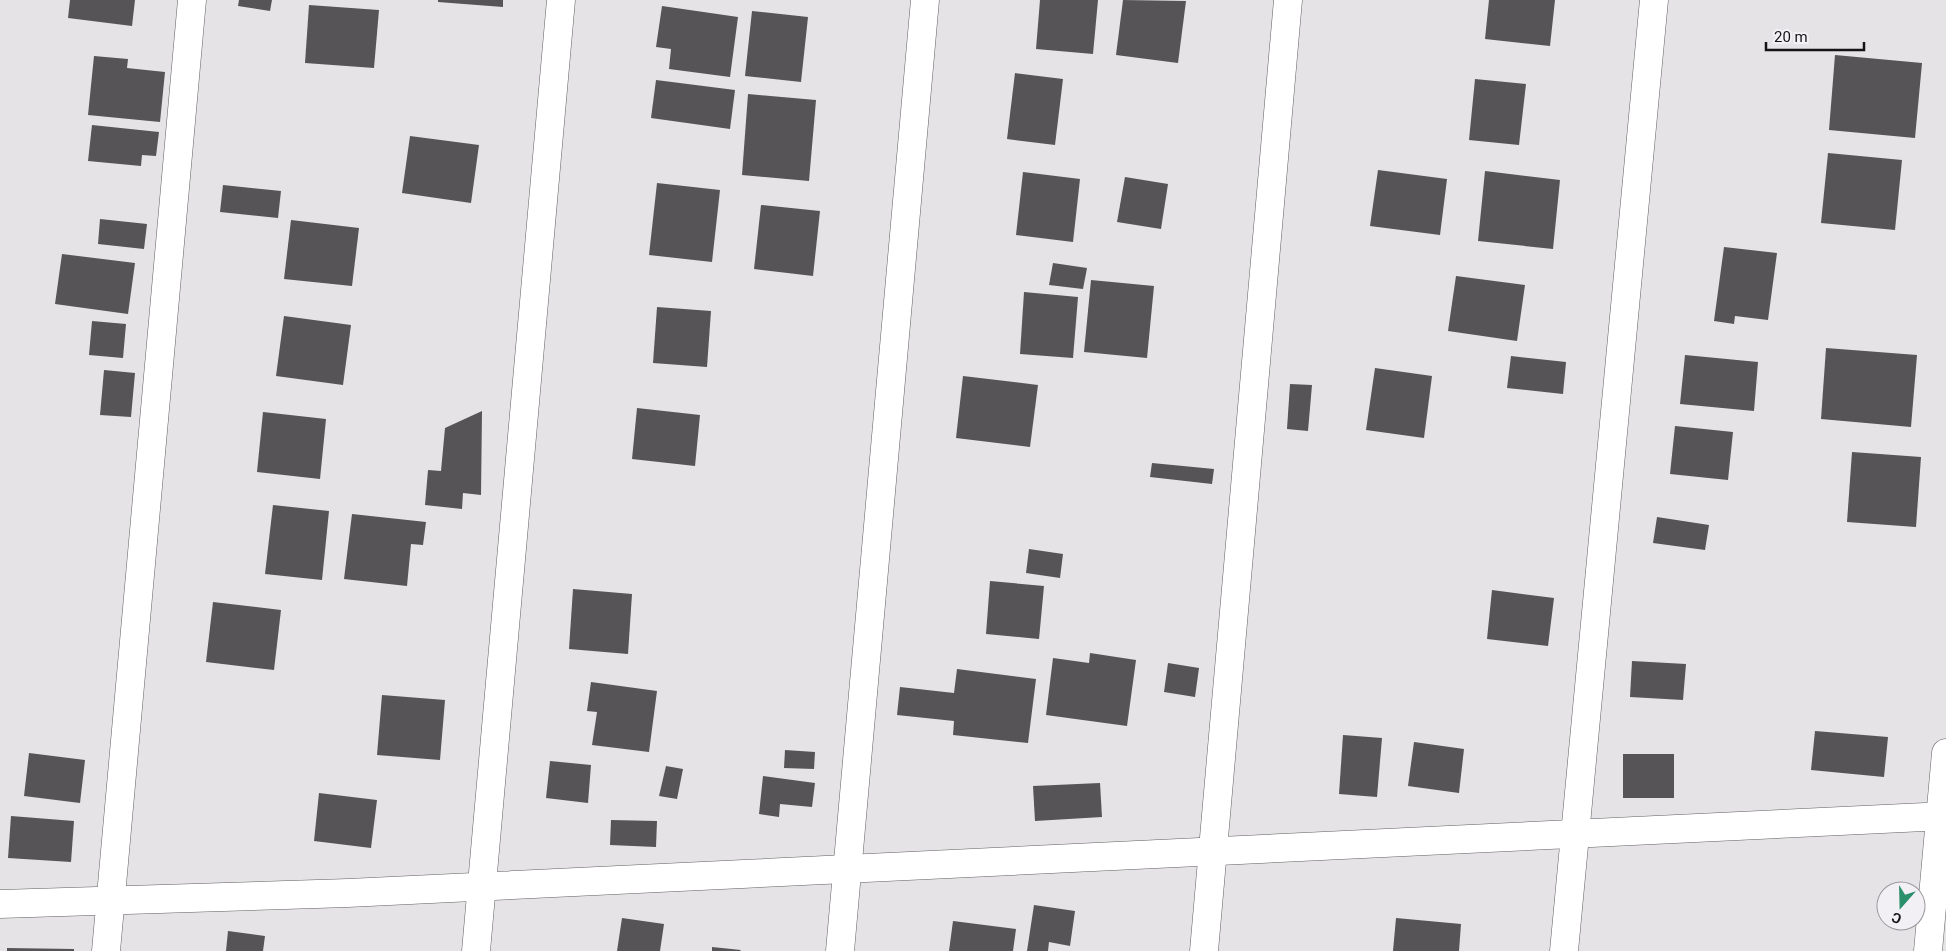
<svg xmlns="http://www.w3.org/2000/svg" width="1946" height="951" viewBox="0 0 1946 951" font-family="Roboto,sans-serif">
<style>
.building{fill:#565457}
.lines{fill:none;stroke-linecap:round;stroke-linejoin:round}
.street-casing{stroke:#615f62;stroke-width:29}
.street{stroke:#fff;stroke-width:28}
</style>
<rect width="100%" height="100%" fill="#e6e3e7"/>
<g class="building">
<path d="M70,0H135L132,26L68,18Z"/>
<path d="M239,0H272L270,11L238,6Z"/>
<path d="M438,0H503V7L438,2Z"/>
<path d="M1040,0H1098L1093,54L1036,49Z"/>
<path d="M1123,0L1186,1L1178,63L1116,55Z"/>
<path d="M1489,0H1555L1550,46L1485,39Z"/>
<path d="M309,5L379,10L374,68L305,63Z"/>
<path d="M662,6L738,17L730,77L669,69L671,49L656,47Z"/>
<path d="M752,11L808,17L801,82L745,76Z"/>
<path d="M1835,55L1922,63L1915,138L1829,130Z"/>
<path d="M94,56L128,59L127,68L165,72L160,122L88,115Z"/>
<path d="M1015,73L1063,79L1055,145L1007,139Z"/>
<path d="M1475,79L1526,84L1519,145L1469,140Z"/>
<path d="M656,80L735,90L730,129L651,118Z"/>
<path d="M748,94L816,100L809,181L742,175Z"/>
<path d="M92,125L159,132L156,156L142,155L141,166L88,161Z"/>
<path d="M410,136L479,145L471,203L402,193Z"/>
<path d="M1828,153L1902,160L1895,230L1821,223Z"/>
<path d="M1378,170L1447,179L1440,235L1370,226Z"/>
<path d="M1485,171L1560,180L1553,249L1478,241Z"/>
<path d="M1023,172L1080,179L1073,242L1016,235Z"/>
<path d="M1125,177L1168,184L1161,229L1117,222Z"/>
<path d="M657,183L720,190L712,262L649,255Z"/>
<path d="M223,185L281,191L278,218L220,212Z"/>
<path d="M761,205L820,211L813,276L754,269Z"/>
<path d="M100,219L147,224L144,249L98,244Z"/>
<path d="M291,220L359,228L352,286L284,279Z"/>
<path d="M1724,247L1777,253L1768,320L1735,316L1734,324L1714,321Z"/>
<path d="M62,254L135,263L128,314L55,304Z"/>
<path d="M1053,263L1087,268L1083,289L1049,285Z"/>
<path d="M1456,276L1525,285L1517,341L1448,331Z"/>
<path d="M1091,280L1154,286L1147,358L1084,352Z"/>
<path d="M1024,292L1078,297L1073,358L1020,354Z"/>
<path d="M657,307L711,311L707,367L653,363Z"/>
<path d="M284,316L351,325L343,385L276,376Z"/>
<path d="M92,321L126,324L123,358L89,355Z"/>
<path d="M1826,348L1917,355L1911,427L1821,419Z"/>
<path d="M1685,355L1758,362L1754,411L1680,404Z"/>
<path d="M1511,356L1566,362L1563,394L1507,388Z"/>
<path d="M1375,368L1432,376L1424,438L1366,430Z"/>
<path d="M104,370L135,373L131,417L100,415Z"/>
<path d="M963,376L1038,385L1030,447L956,438Z"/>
<path d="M1290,384L1312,385L1308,431L1287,429Z"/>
<path d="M637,408L700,415L695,466L632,459Z"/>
<path d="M482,411L481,495L463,493L462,509L425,505L428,470L441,471L445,428Z"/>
<path d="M263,412L326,419L320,479L257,472Z"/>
<path d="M1675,426L1733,432L1728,480L1670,474Z"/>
<path d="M1852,452L1921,457L1916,527L1847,522Z"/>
<path d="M1152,463L1214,469L1212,484L1150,477Z"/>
<path d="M273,505L329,511L322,580L265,574Z"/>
<path d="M352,514L426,522L423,545L411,544L407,586L344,579Z"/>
<path d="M1657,517L1709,525L1705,550L1653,543Z"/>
<path d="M1029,549L1063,554L1060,578L1026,573Z"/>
<path d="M990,581L1044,586L1039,639L986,634Z"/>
<path d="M573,589L632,594L628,654L569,649Z"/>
<path d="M1492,590L1554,598L1548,646L1487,639Z"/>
<path d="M213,602L281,610L274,670L206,662Z"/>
<path d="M1090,653L1136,660L1127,726L1046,715L1053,658L1089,663Z"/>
<path d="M1632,661L1686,664L1683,700L1630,697Z"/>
<path d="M1168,663L1199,668L1195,697L1164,692Z"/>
<path d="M957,669L1036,679L1028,743L953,735L954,721L897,715L900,687L954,693Z"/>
<path d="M591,682L657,691L649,752L592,745L597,712L587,711Z"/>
<path d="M382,695L445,700L440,760L377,755Z"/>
<path d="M1815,731L1888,737L1884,777L1811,770Z"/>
<path d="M1343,735L1382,738L1377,797L1339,794Z"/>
<path d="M1414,742L1464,749L1459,793L1408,786Z"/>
<path d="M785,750L815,752L814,769L784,768Z"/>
<path d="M29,753L85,760L80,803L24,796Z"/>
<rect x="1623" y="754" width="51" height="44"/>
<path d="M550,761L591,765L588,803L546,798Z"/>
<path d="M666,766L683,769L677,799L659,796Z"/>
<path d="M763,776L815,783L812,807L780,804L779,817L759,814Z"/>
<path d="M1100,783L1102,817L1035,821L1033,786Z"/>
<path d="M319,793L377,800L371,848L314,841Z"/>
<path d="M11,816L74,821L71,862L8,858Z"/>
<path d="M611,820L657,821L656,847L610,845Z"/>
<path d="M1034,905L1075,911L1070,946L1049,942L1048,951H1027Z"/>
<path d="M622,918L664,924L660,951H617Z"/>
<path d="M1396,918L1461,924L1459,951H1393Z"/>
<path d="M953,921L1016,929L1013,951H949Z"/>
<path d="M228,931L265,936L263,951H226Z"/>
<path d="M712,947L741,950L740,951H712Z"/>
<path d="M7,948L74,949V951H7Z"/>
</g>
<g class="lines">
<g class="street-casing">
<g id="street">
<path d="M0,904L348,893L1946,816"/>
<path d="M106,951L192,0"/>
<path d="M476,951L561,0"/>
<path d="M840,951L925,0"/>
<path d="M1204,951L1288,0"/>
<path d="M1564,951L1654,0"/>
<path d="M1928,951L1946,753"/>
</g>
</g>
<use href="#street" class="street"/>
</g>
<g transform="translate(1901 906) rotate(200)"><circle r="24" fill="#f3f0f5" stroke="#9a989b"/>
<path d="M0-4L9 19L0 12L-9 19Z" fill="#2a8f6b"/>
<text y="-8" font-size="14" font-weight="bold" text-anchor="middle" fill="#141315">С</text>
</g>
<path d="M1766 42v8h98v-8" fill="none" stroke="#141315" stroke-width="2.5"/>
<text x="1774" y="42" font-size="15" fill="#141315" stroke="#f3f0f5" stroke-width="4" paint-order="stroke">20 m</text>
</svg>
